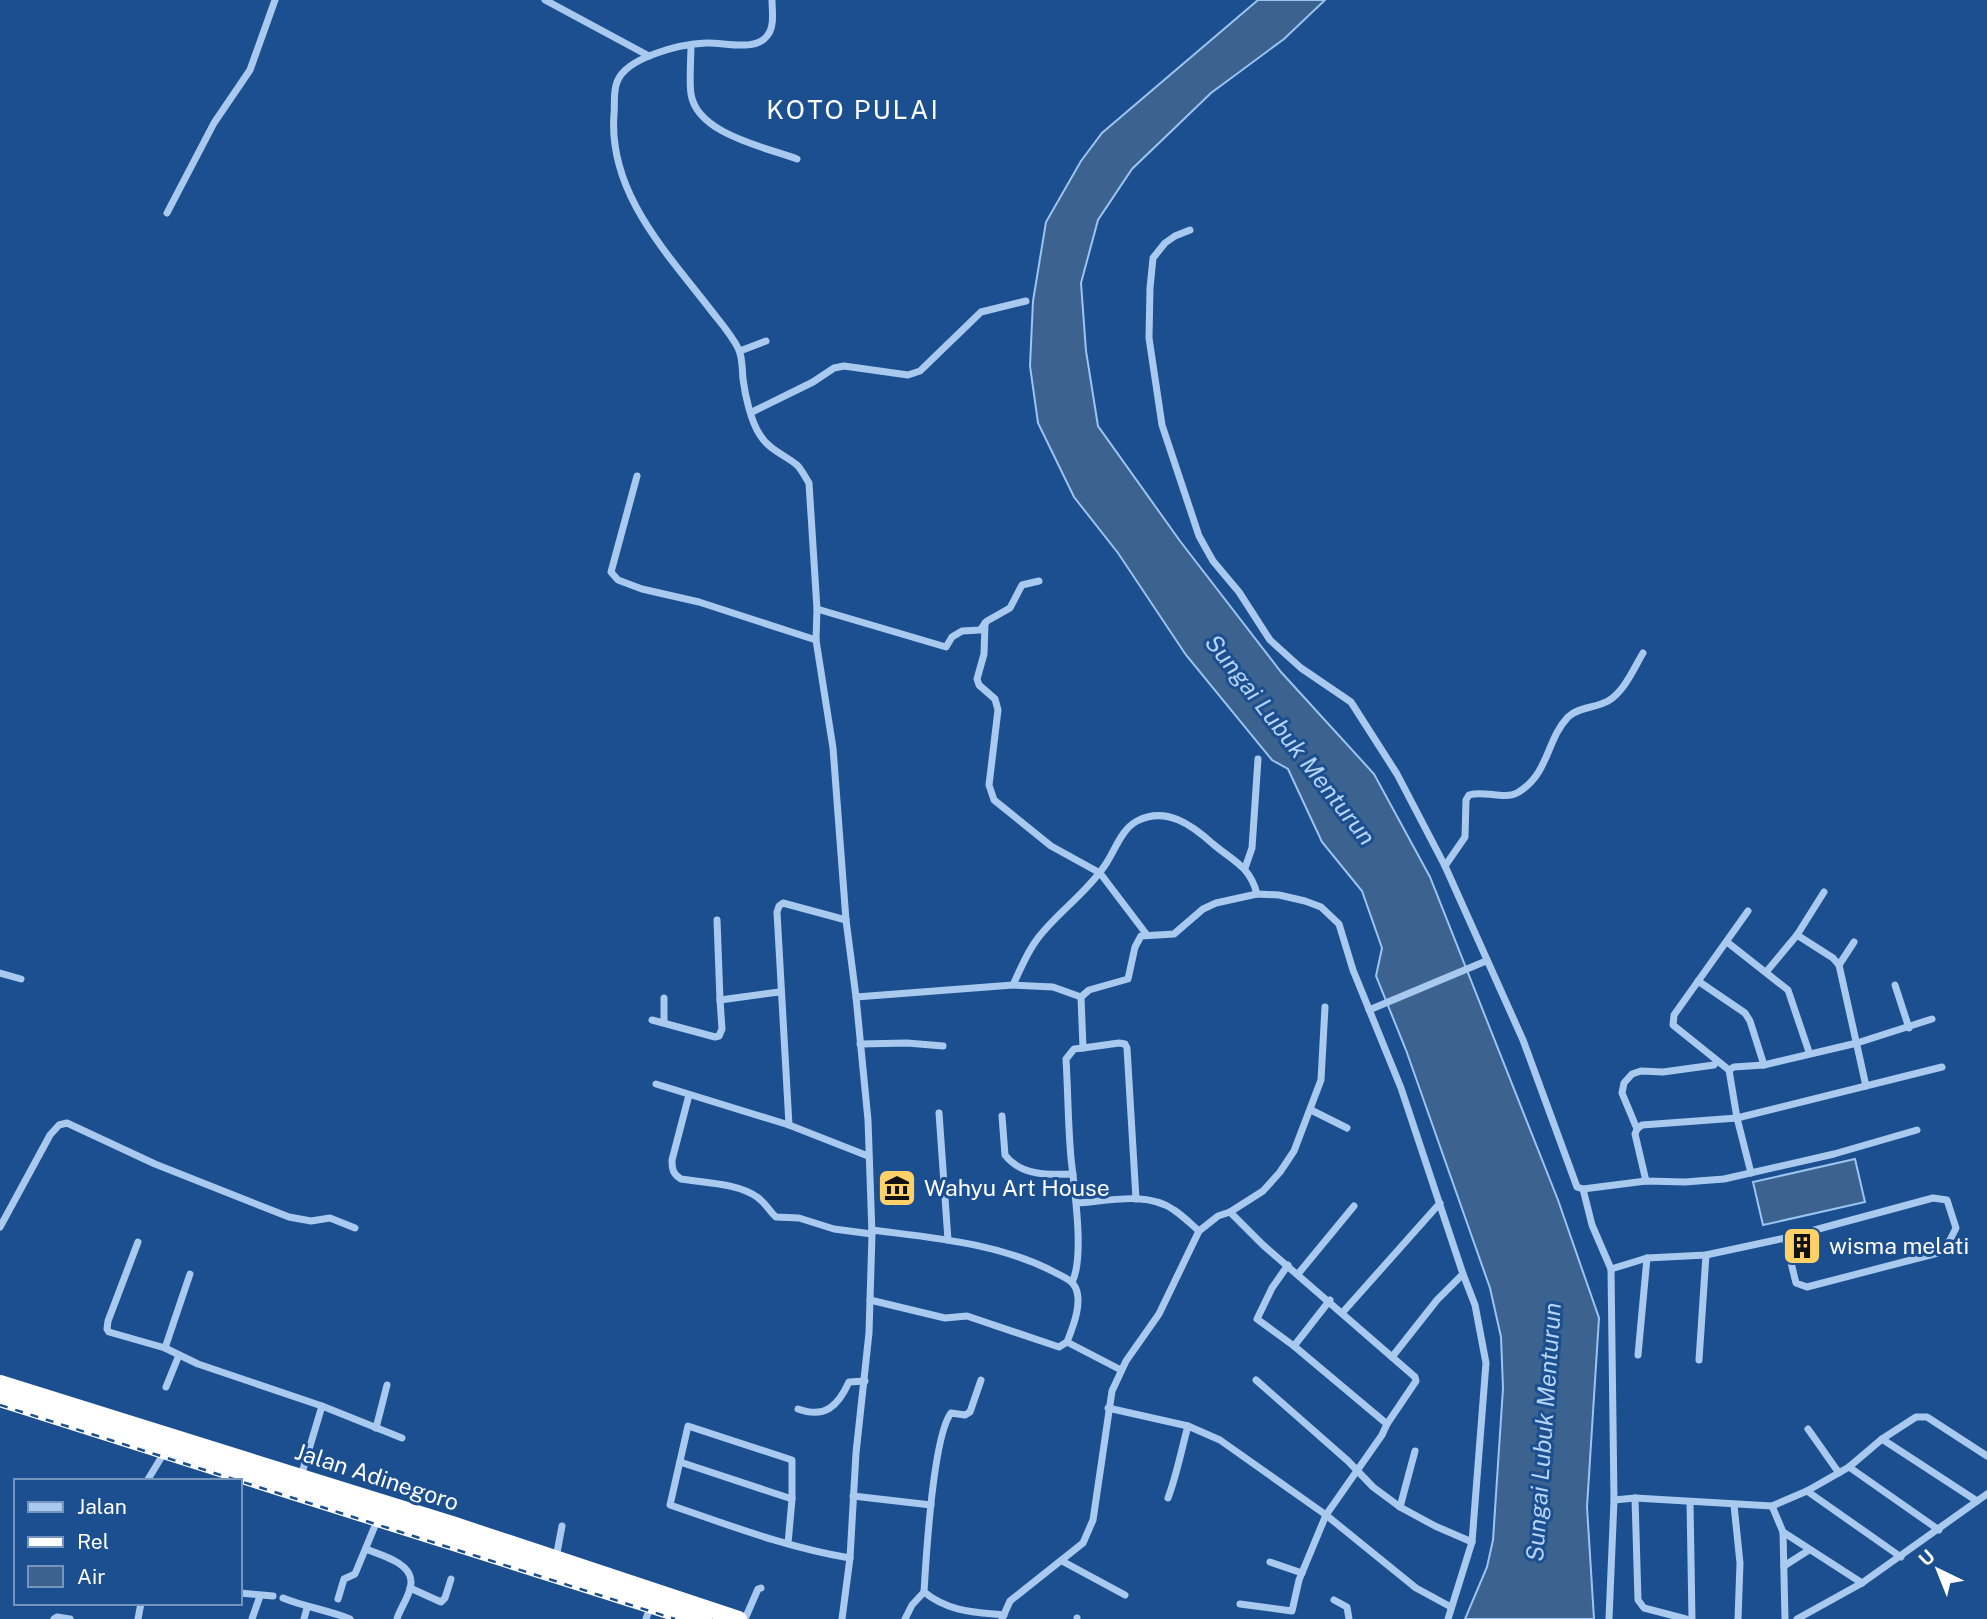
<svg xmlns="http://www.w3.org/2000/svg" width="1987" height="1619" viewBox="0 0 1987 1619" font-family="'Public Sans',sans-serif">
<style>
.water{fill:#3c6290;stroke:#9cc4f0;stroke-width:2}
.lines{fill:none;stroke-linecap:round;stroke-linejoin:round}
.street{stroke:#a9c9ee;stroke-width:7}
.highway{stroke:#fff;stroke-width:16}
.rail-casing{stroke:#fff;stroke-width:5}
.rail{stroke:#1b4f8f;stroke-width:2.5;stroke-dasharray:8;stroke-linecap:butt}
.labels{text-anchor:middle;stroke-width:6;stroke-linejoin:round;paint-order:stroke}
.poi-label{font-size:23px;fill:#fff;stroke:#1b4f8f;text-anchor:start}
.street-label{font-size:23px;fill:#fff;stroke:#1b4f8f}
.water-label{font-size:24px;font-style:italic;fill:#b5d3f5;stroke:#1b4f8f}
.quarter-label{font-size:26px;letter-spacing:2px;fill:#fff;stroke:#1b4f8f}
</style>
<rect width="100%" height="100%" fill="#1b4f8f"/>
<g class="water">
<path d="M1258,0H1325L1284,39L1211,93L1132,169L1098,220L1081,283L1086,351L1098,426L1180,541L1281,672L1374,774L1430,877L1558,1200L1599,1318L1587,1507L1594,1619H1465L1487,1567L1493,1540L1503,1388L1501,1337L1490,1288L1406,1050L1376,976L1382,948L1362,891L1322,842L1288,769L1272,760L1186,655L1118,553L1074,497L1038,423L1030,366L1033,301L1046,222L1081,161L1102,133Z"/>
<path d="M1855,1159L1865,1202L1763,1225L1753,1182Z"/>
</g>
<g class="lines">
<g class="street">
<path d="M545,0L649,56"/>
<path d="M772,0C772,11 775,27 767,36C755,52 723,42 706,43C681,44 626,57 617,82C613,92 615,104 614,114C608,192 666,252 710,309C720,322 731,334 738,348C743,357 742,370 743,379C745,395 751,422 760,435C769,450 785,455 797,465C802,470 805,477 809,483L817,609L816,640L833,748L846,920L856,997L868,1120L872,1234L869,1333L856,1453L850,1558L842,1619"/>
<path d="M691,45C691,59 689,80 691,94C697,134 765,147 797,159"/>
<path d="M167,213L214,123L250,70L275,0"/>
<path d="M1190,230L1175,236L1165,243L1153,258L1150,288L1149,338L1162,425L1199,536L1213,561L1239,592L1270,640L1301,668L1351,702L1397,774L1445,866L1523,1040L1577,1187L1583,1189L1646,1181L1685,1182L1724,1179L1834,1154L1917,1130"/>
<path d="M740,351L766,341"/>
<path d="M752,412L813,382L834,368L844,366L908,375L920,371L981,312L1026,301"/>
<path d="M637,476L611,572L618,580L642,589L699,602L816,640"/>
<path d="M817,609L946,647L952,637L962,631L980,630L987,621L1010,608L1022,585L1039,581"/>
<path d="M985,623L984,654L977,679L979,685L995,699L998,710L989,785L994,800L1051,846L1100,873L1147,935"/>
<path d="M1445,866L1465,837L1466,800L1469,795C1484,790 1504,800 1517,793C1549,775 1546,740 1568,717C1578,707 1596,708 1608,701C1624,692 1634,668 1643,653"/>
<path d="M1245,868L1252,848L1258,759"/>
<path d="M717,920L720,1000L779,992"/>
<path d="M1797,935L1833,958L1839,965L1866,1086"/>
<path d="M1727,942L1788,990L1809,1052"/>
<path d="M1839,965L1854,942"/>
<path d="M1767,971L1797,935L1824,892"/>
<path d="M0,973L21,979"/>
<path d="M1698,981L1745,1013L1750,1021L1764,1065"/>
<path d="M1013,985L1053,987L1081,997"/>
<path d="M1895,985L1909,1028"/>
<path d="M856,997L1013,985C1020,970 1027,952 1038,938C1057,913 1085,894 1103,868C1114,854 1120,830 1137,821C1166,806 1192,825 1213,844C1233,861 1250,866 1257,894"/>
<path d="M1081,997L1089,990L1128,979L1135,947L1141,936L1174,934L1203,909L1216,903L1257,894L1279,895L1305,901L1321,907L1339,924L1353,970L1401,1088L1463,1274L1437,1300L1392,1357L1263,1245L1230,1212"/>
<path d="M1081,997L1083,1048L1119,1043L1125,1044L1127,1048L1136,1199"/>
<path d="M1369,1010L1486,961"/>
<path d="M652,1020L715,1037L719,1036L722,1029L720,1000"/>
<path d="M664,1021V998"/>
<path d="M860,1044L907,1043L943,1046"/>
<path d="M1729,1070L1673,1025L1674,1015L1748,911"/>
<path d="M656,1084L789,1125L868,1156"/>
<path d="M689,1095L672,1160C672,1170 673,1174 681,1179C705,1183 737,1183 757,1197C765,1202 769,1211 776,1217L799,1218L834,1229L872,1234"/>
<path d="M1311,1110L1347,1128"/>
<path d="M939,1113L948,1240"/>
<path d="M1002,1116L1005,1155C1021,1176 1049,1175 1073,1174"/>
<path d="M789,1125L777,912L779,906L783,903L846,920"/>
<path d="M1637,1129L1642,1125L1737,1118L1942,1067"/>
<path d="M1751,1173L1737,1118L1729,1070L1734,1067L1764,1065L1857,1043L1932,1019"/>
<path d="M1646,1181L1635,1134L1637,1129L1622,1093L1624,1083L1632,1074L1641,1071L1663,1072L1714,1065L1717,1061"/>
<path d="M1583,1189L1592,1225L1611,1269L1614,1500L1609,1619"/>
<path d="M1077,1203C1107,1201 1148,1191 1174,1210C1183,1216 1191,1224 1199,1231"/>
<path d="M0,1227L50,1135L59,1125L67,1123L155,1164L289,1217L311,1221L330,1218L355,1228"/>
<path d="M138,1242L108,1321L107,1329L109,1332L165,1348L190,1274"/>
<path d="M1288,1265L1272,1288L1257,1319L1294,1346"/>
<path d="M1611,1269L1647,1258L1706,1255L1785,1238L1933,1198L1947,1200L1956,1228L1950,1240L1938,1253L1807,1287L1796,1283L1785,1238"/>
<path d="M1298,1274L1354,1206"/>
<path d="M1463,1274L1475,1305L1486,1363L1472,1542"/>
<path d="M1072,1282C1085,1258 1074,1187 1071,1158C1068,1125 1068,1092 1066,1059L1074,1049L1083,1048"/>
<path d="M870,1300L945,1318L967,1316L1059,1347L1067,1342C1073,1327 1084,1300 1074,1285C1070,1279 1061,1276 1056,1273C1000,1243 933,1238 872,1230"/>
<path d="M1343,1312L1440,1203"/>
<path d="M1067,1342L1121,1370"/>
<path d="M165,1348L198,1364L322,1406L402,1438"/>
<path d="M1638,1355L1647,1258"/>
<path d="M1699,1360L1706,1255"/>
<path d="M981,1380L970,1412L965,1415L951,1413C933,1437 926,1558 924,1592C949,1612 974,1612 1004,1615"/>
<path d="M1256,1380L1348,1461L1373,1487L1400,1507L1435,1526L1472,1542L1448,1619"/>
<path d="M166,1387L179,1355"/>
<path d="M1108,1408L1188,1426L1220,1440L1326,1515L1416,1588L1451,1607"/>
<path d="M798,1409C825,1419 838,1406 849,1382L865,1381"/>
<path d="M1387,1424L1416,1381L1415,1377L1392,1357"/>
<path d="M376,1428L387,1385"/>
<path d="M1808,1429L1839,1473"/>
<path d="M1882,1439L1977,1501"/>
<path d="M680,1462L792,1499"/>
<path d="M1849,1467L1939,1530"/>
<path d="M301,1476L322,1406"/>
<path d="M147,1481L167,1448"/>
<path d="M1807,1491L1901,1557"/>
<path d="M853,1496L931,1505"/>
<path d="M1168,1498C1177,1474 1181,1451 1188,1426"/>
<path d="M1635,1498L1638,1600L1644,1608L1686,1619"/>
<path d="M1614,1500L1635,1498L1772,1506L1807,1491L1849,1467L1882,1439L1916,1417H1927L1987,1456"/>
<path d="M1690,1502L1692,1619"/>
<path d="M1734,1505L1740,1563L1738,1619"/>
<path d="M1772,1506L1783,1532L1785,1619"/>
<path d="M1400,1507L1415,1451"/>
<path d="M1783,1532L1862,1583"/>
<path d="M788,1544L792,1499V1460L688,1426L670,1505C729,1525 788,1548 850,1558"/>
<path d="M366,1549C380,1555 410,1562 411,1581C412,1593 400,1608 397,1619"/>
<path d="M556,1558L562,1526"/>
<path d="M1062,1561L1125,1595"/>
<path d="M1270,1562L1302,1573"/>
<path d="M1784,1566L1809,1550"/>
<path d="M410,1588L441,1602L445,1598L451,1579"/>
<path d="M240,1593L273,1596"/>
<path d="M283,1598C305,1607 328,1610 350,1619"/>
<path d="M338,1599L344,1579L355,1574L379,1516"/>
<path d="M1334,1600L1347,1607L1349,1619"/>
<path d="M1240,1604L1292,1611L1299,1580L1326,1515L1382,1435L1387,1424L1294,1346L1330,1300"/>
<path d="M54,1619L57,1617L70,1619"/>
<path d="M138,1619L141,1603"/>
<path d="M252,1619L260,1596"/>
<path d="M304,1619L307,1608"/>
<path d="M646,1619L652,1602"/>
<path d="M745,1619L758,1589L761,1588"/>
<path d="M905,1619L912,1605L924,1592"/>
<path d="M1002,1619L1010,1601L1083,1543L1093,1520L1112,1391L1126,1361L1159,1314L1199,1231L1218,1216L1230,1212L1263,1191L1280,1172L1294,1151L1321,1080L1325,1007"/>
<path d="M1077,1619V1618"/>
<path d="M1797,1619L1862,1583L1987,1494"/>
</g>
<g class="highway">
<path d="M0,1383L455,1525L739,1619"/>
<path d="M0,1396L167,1447L704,1619"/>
</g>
<g class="rail-casing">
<path id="rail" d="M0,1405L675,1619"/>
</g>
<use href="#rail" class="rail"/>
</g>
<defs>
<g id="museum-square" transform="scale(2.0125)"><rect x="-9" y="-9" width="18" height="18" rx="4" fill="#ffd166" stroke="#1b4f8f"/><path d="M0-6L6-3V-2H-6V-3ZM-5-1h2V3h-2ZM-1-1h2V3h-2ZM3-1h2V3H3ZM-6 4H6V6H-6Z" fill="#111"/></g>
<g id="building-square" transform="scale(2.0125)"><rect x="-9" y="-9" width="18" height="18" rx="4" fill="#ffd166" stroke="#1b4f8f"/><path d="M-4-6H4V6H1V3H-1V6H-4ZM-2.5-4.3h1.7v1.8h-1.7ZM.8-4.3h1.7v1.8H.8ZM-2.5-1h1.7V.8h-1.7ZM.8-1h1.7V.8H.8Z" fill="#111"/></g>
</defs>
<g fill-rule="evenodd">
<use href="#museum-square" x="897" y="1188"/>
<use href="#building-square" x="1802" y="1246"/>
</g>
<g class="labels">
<g class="poi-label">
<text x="924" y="1196">Wahyu Art House</text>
<text x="1829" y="1254">wisma melati</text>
</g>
<g class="street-label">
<text transform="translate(377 1477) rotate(18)" y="8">Jalan Adinegoro</text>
</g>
<g class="water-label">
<text transform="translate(1290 740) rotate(52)" y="8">Sungai Lubuk Menturun</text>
<text transform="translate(1544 1432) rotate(-86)" y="8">Sungai Lubuk Menturun</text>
</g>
<g class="quarter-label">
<text x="853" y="119">KOTO PULAI</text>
</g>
</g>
<rect x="14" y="1479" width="228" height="126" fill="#1b4f8f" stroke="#7695bc" stroke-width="2"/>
<rect x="28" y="1502" width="35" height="10" fill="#a9c9ee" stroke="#7695bc" stroke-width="2"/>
<text x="77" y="1514" font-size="21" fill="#ffffff">Jalan</text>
<rect x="28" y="1537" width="35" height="10" fill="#ffffff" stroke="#7695bc" stroke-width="2"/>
<text x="77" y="1549" font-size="21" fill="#ffffff">Rel</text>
<rect x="28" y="1566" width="35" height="21" fill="#3c6290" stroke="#7695bc" stroke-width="2"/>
<text x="77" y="1584" font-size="21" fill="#ffffff">Air</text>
<g transform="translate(1938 1570) rotate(317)" stroke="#1b4f8f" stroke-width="5" paint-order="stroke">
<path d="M0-5L12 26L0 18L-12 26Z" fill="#ffffff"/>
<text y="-10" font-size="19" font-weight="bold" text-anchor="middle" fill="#ffffff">U</text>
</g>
</svg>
